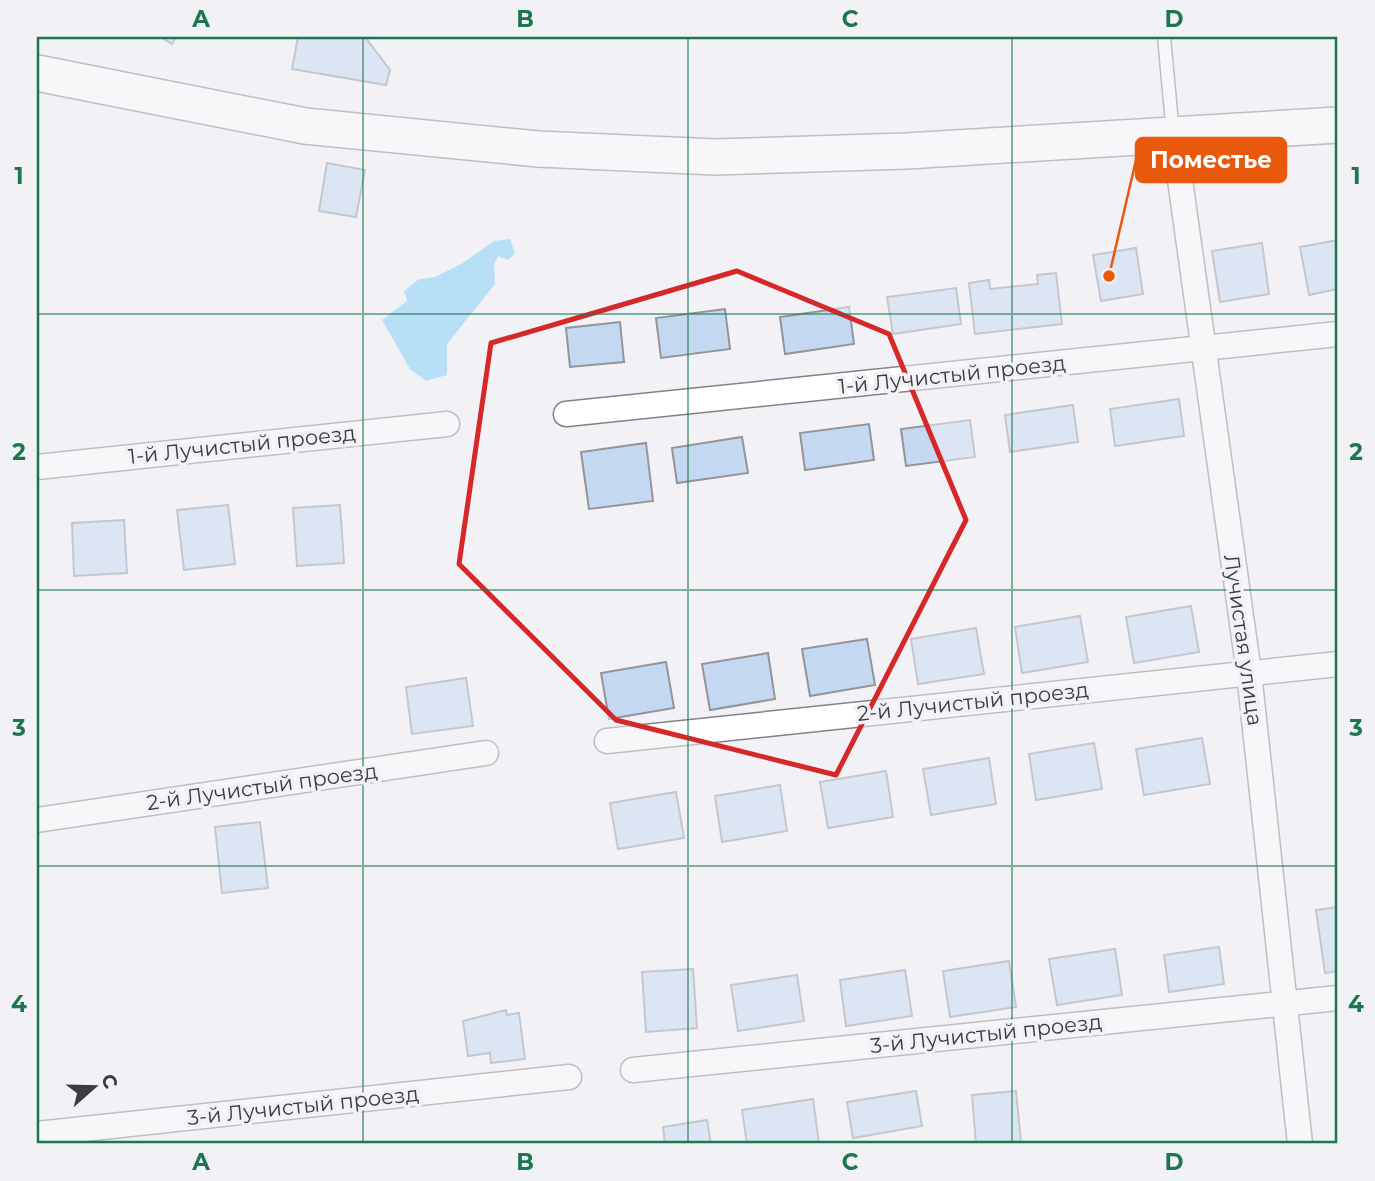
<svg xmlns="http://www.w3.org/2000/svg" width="1375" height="1181" viewBox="0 0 1375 1181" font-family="Montserrat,sans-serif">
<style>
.water{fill:#72cdf9}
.building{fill:#c4d8f2;stroke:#939599;stroke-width:2}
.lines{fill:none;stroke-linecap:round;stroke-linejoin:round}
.lane-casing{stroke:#828286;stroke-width:15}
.street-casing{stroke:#828286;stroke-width:27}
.secondary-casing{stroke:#828286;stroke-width:38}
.lane{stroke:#fff;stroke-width:12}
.street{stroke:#fff;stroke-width:24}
.secondary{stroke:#fff;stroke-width:35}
.marked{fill:none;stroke:#d62828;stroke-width:5;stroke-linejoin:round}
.grid{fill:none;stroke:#1b784e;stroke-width:2;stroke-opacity:0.55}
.labels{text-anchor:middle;stroke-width:7;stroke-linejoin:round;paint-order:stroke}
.street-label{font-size:21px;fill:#3b3c3d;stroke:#f1f1f6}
.leader{fill:none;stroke:#e8590c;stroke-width:2.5}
.callout-dot{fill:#e8590c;stroke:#f1f1f6;stroke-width:2.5}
.callout{fill:#e8590c;stroke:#e8590c;stroke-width:2.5}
.callout-label{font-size:23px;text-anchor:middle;font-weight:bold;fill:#fff}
.neatline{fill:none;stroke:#1b784e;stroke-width:2.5}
.grid-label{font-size:23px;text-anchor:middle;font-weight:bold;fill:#1b784e}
</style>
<rect width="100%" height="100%" fill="#f1f1f6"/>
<path class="water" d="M510,239L515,253L508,260L498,256L494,264L495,284L447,344V375L426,381L410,369L382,320L407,301L404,291L419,279L435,277L463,263L494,241Z"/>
<g class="building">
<path d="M161,37H176L172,44Z"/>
<path d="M298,37H365L390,70L386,85L292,69Z"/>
<path d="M327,163L365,170L356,217L319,211Z"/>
<path d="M1338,240V289L1309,295L1300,247Z"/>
<path d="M1262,243L1269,294L1220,302L1212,251Z"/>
<path d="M1136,248L1143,294L1101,301L1093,255Z"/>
<path d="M1056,273L1062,324L975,334L969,283L989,280L990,289L1038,284L1037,275Z"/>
<path d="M956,288L961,324L893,334L887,297Z"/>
<path d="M849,307L854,344L785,354L780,317Z"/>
<path d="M725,309L730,349L661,358L656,318Z"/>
<path d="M620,322L624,362L570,367L566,328Z"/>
<path d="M1179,399L1184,436L1115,446L1110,409Z"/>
<path d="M1073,405L1078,442L1010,452L1005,415Z"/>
<path d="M970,420L975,457L906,466L901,429Z"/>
<path d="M869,424L874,460L805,470L800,433Z"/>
<path d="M742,437L748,473L677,483L672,448Z"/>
<path d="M646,443L653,501L589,509L581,452Z"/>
<path d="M228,505L235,564L184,570L177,510Z"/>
<path d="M340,505L344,563L297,566L293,508Z"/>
<path d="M124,520L127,573L74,576L72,523Z"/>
<path d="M1191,606L1199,652L1134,663L1126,617Z"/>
<path d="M1080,616L1088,662L1022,673L1015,627Z"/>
<path d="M976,628L984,674L918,684L911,639Z"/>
<path d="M867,639L875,685L810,696L802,649Z"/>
<path d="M768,653L775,699L710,710L702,664Z"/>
<path d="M666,662L674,708L609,719L601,673Z"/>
<path d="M466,678L473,726L412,734L406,687Z"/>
<path d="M1202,738L1210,784L1144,795L1136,749Z"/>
<path d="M1094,743L1102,789L1036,800L1029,754Z"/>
<path d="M989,758L996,804L931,815L923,769Z"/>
<path d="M886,771L893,817L828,828L820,782Z"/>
<path d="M780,785L787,831L722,842L715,796Z"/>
<path d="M676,792L684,838L618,849L610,803Z"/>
<path d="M260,822L268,888L222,893L215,827Z"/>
<path d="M1338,907V971L1325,973L1316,910Z"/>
<path d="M1219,947L1224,984L1169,992L1164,955Z"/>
<path d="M1115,949L1122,995L1057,1005L1049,959Z"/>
<path d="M1009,961L1016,1007L950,1017L943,971Z"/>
<path d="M693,969L697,1028L646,1032L642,972Z"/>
<path d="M905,970L912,1016L846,1026L840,980Z"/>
<path d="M797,975L804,1021L738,1031L731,985Z"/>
<path d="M506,1010L507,1015L519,1013L525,1059L491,1063L490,1053L468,1056L463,1021Z"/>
<path d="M916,1091L922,1126L853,1138L847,1102Z"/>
<path d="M1016,1091L1021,1142L976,1144L972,1095Z"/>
<path d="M813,1099L819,1143L747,1144L742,1110Z"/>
<path d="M707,1120L711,1144H665L663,1127Z"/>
</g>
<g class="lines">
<g class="lane-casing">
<path id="lane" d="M1164,37L1173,134"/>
</g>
<g class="street-casing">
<g id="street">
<path d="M1174,137L1249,673L1300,1144"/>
<path d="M566,414L1338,334"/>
<path d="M37,467L447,424"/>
<path d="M607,741L1338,664"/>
<path d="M37,820L486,753"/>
<path d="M633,1070L1338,998"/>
<path d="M37,1134L569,1077"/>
</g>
</g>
<g class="secondary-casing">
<path id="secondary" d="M37,73L305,126L538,149L715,157L906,151L1338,125"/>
</g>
<use href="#lane" class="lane"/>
<use href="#street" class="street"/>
<use href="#secondary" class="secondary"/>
</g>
<path d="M0 0H1375V1181H0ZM737,271L889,334L966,520L836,775L616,720L459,564L491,343Z" fill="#f1f1f6" fill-opacity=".55" fill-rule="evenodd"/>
<path class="marked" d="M737,271L889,334L966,520L836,775L616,720L459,564L491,343Z"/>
<path class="grid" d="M363,37V1144M688,37V1144M1012,37V1144M37,314H1338M37,590H1338M37,866H1338"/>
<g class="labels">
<g class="street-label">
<text transform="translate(952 375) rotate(-6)" y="7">1-й Лучистый проезд</text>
<text transform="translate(242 445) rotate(-6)" y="7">1-й Лучистый проезд</text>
<text transform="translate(1243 640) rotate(82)" y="7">Лучистая улица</text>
<text transform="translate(973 702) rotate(-6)" y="7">2-й Лучистый проезд</text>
<text transform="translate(262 787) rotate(-8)" y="7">2-й Лучистый проезд</text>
<text transform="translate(986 1034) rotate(-6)" y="7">3-й Лучистый проезд</text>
<text transform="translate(303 1106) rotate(-6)" y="7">3-й Лучистый проезд</text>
</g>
</g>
<path class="leader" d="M1109 276L1136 160"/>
<circle class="callout-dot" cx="1109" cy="276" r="7"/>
<rect class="callout" x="1136" y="138" width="150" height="44" rx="7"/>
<g class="callout-label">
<text x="1211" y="168">Поместье</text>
</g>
<rect width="1375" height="1181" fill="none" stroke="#f1f1f6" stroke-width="77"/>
<g transform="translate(94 1087) rotate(70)" stroke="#f1f1f6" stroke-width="5" paint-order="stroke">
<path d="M0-5L12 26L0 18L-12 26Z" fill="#3b3c3d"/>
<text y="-10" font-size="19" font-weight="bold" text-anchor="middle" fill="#3b3c3d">С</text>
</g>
<rect x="38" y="38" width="1298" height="1104" class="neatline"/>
<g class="grid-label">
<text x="201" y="27">A</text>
<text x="525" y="27">B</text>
<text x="850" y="27">C</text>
<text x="1174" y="27">D</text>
<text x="19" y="184">1</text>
<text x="1356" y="184">1</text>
<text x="19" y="460">2</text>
<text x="1356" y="460">2</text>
<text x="19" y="736">3</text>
<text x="1356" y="736">3</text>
<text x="19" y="1012">4</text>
<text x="1356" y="1012">4</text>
<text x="201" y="1170">A</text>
<text x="525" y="1170">B</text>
<text x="850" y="1170">C</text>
<text x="1174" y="1170">D</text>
</g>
</svg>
